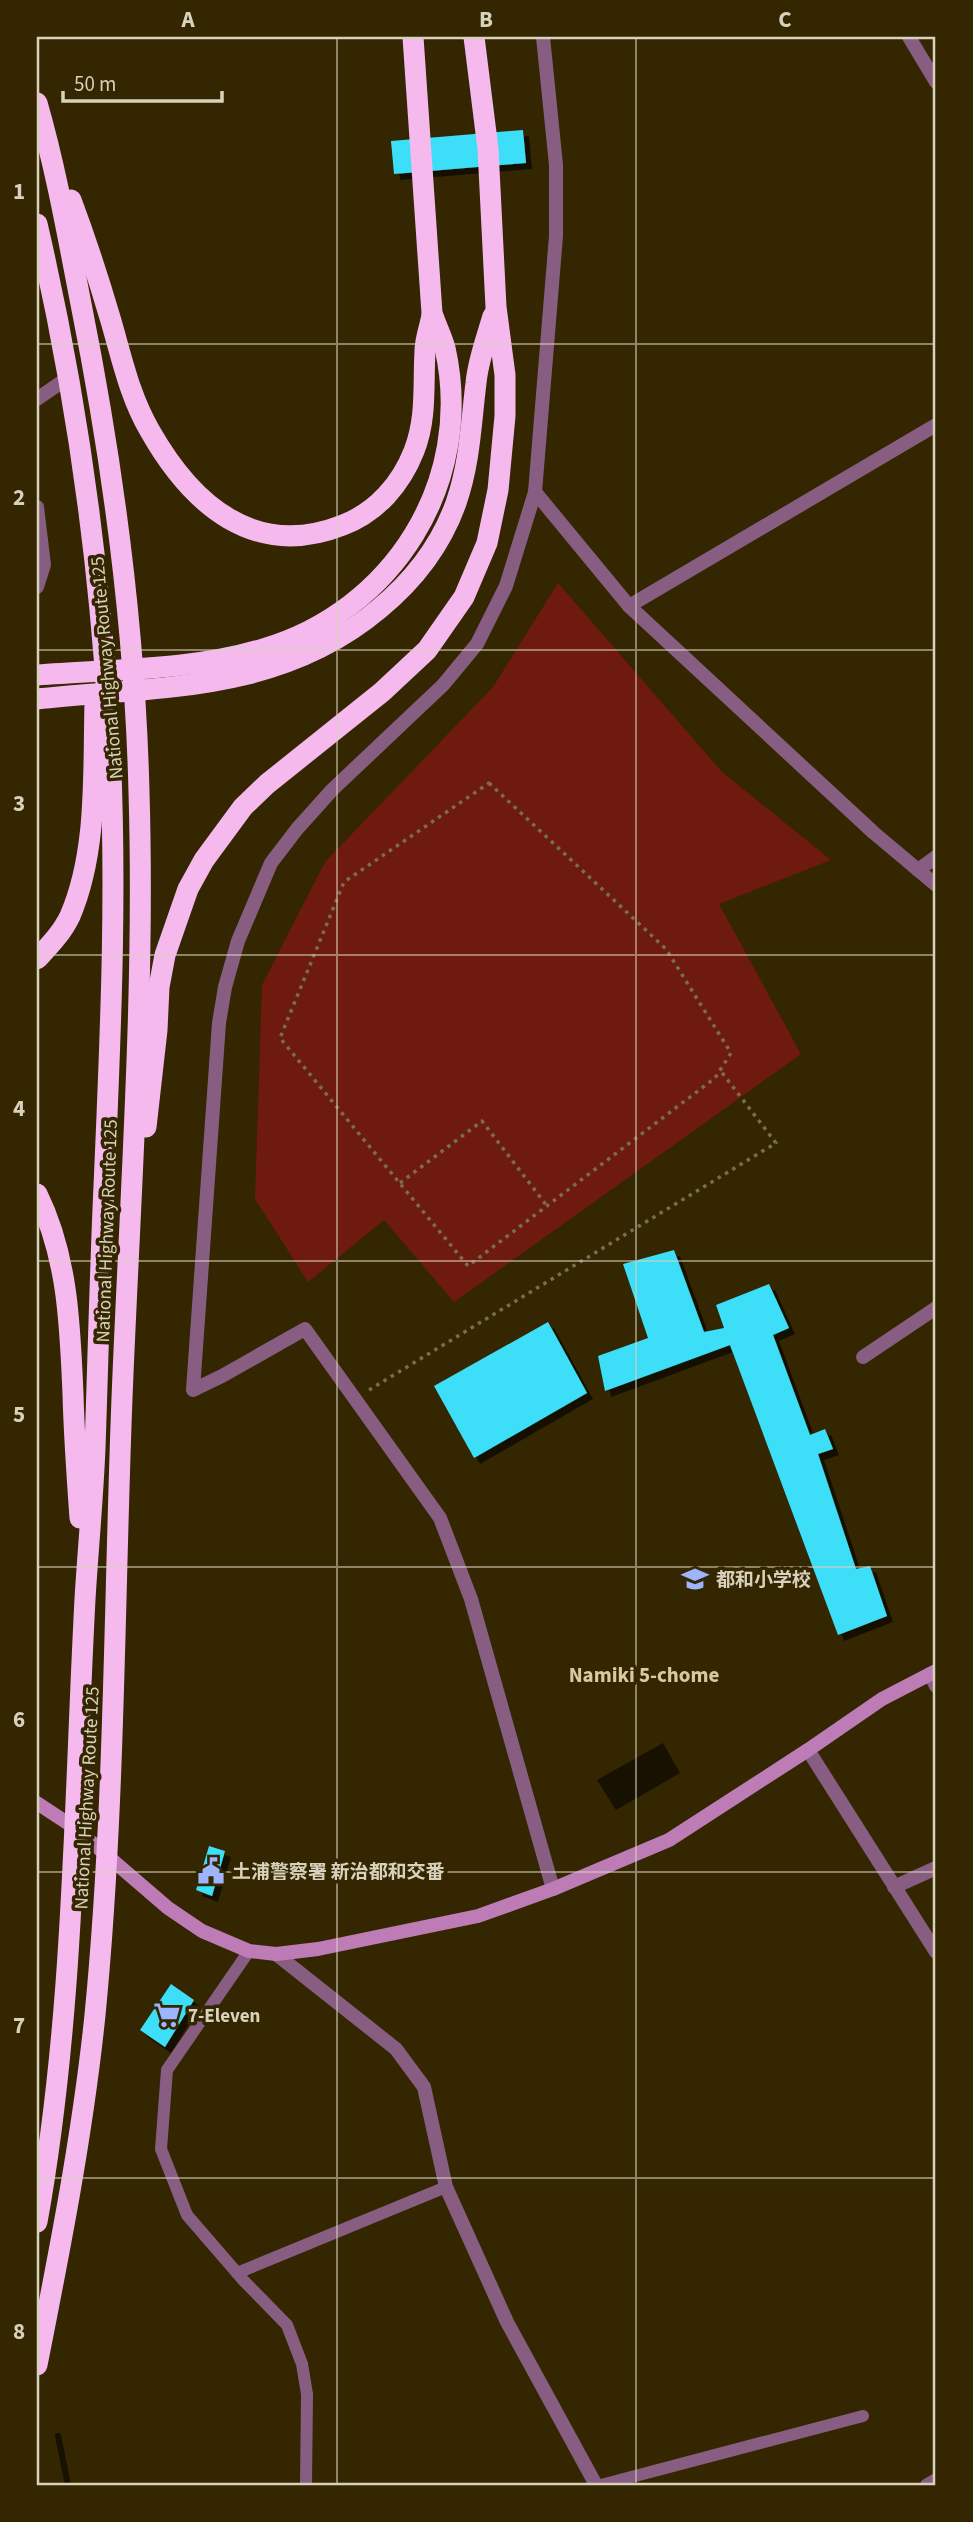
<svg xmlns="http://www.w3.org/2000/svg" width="973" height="2522" viewBox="0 0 973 2522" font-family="'Source Sans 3','Noto Sans JP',sans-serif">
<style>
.green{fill:#6f1a0f}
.water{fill:#171102}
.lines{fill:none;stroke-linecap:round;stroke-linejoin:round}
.stream{stroke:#171102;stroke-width:6}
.building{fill:#3edef8;filter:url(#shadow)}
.path{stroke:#786e4f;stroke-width:3.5;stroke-dasharray:3.5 5;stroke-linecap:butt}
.lane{stroke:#875e82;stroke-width:12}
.street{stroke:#875e82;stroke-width:14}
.secondary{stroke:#bd7cb5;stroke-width:14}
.highway{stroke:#f6b9ee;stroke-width:21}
.grid{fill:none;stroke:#d8d1bc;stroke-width:2;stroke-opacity:0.55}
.labels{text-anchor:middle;stroke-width:7;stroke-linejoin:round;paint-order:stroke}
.street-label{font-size:19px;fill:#d8d1bc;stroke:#332600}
.poi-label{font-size:19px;font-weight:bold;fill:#d8d1bc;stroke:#332600;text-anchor:start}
.neighbourhood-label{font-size:21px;font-weight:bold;fill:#d8c99f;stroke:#332600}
.neatline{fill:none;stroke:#d8d1bc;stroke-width:2.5}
.grid-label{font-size:23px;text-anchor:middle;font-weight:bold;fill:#d8d1bc}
</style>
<defs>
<filter id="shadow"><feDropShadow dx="6" dy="6" stdDeviation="0" flood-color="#0009"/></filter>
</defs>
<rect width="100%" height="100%" fill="#332600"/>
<path class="green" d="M558,583L722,772L831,860L719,904L801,1054L454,1302L384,1220L308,1282L255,1199L262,985L325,862L493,687Z"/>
<path class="water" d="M663,1743L680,1773L616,1810L597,1780Z"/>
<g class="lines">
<path class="stream" d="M58,2436L68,2485"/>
</g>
<g class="building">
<path d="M523,130L526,163L394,174L391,141Z"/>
<path d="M674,1250L704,1332L724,1328L716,1305L769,1284L789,1328L773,1335L810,1435L825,1429L833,1449L818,1454L856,1569L870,1566L887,1616L838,1635L730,1345L605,1391L598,1356L648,1338L623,1264Z"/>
<path d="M548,1322L587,1393L474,1458L434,1386Z"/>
<path d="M209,1846L225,1851L212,1896L196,1890Z"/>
<path d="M171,1984L194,2000L165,2047L140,2030Z"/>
</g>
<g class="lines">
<g class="path">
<path d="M489,783L666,949L731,1053L715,1078L468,1266L280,1038L344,882Z"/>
<path d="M400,1183L482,1121L547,1206"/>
<path d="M369,1390L776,1143L720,1070"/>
</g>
<g class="lane">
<path d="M249,1951L167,2070L161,2149L187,2215L244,2281L287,2325L302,2364L307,2394L306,2485"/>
<path d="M237,2273L446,2187"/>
<path d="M601,2485L863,2416"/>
<path d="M926,2485L936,2479"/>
</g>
<g class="street">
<path d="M543,37L556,165V236L535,492L506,586L477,644L443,685L332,790L297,829L271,863L238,941L225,987L219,1023L193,1390L222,1376L305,1329L440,1518L471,1599L553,1889"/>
<path d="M909,37L936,82"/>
<path d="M37,399L69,377"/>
<path d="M535,492L629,606L874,833L936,885"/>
<path d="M37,507L44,565L37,587"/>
<path d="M629,606L936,425"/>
<path d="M918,870L936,857"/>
<path d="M863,1357L936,1308"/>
<path d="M930,1674L936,1686"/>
<path d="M808,1750L936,1952"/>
<path d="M894,1887L936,1868"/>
<path d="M276,1954L396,2049L424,2087L446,2187L507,2322L596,2485"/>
</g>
<path class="secondary" d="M37,1803L75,1828L168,1908L202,1931L249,1951L276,1954L318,1949L478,1916L553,1889L669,1840L808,1750L882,1699L936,1671"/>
<g class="highway">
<path d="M37,103C56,169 68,237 81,304C113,464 135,629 139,792C145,994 130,1197 122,1398C114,1604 115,1810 95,2015C83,2132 60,2249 37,2365"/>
<path d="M71,200C86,240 99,280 111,321C122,359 130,397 150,431C192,505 255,560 343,525C377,512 401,484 414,451C427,418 423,385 425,351C425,339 430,327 432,315"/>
<path d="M37,224C74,383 98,549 108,712C118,870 111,1028 104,1186C100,1273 98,1361 95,1448C93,1498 88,1549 85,1599C74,1806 74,2017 37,2222"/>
<path d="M37,675C112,669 190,671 263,649C393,611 475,482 445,348C442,337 436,325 432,313L413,37"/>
<path d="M37,699C159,686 279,693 379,609C413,581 441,545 456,503C470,463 471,423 476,383C478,360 487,337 493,316"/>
<path d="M37,959C49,946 62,933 70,916C98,851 93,772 95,703"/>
<path d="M146,1127L157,1030L159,987L165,955L188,889L204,860L243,807L267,784L382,692L427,650L464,597L487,543L498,490L505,416V375L496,307L488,149L474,37"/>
<path d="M37,1194C68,1257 70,1325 73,1394C74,1435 77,1476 80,1518"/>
</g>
</g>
<path class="grid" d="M337,37V2485M636,37V2485M37,344H936M37,650H936M37,955H936M37,1261H936M37,1567H936M37,1872H936M37,2178H936"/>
<defs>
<g id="school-bare" transform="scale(2.1)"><path d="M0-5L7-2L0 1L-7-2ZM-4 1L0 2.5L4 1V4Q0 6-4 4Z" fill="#9eb4fd" stroke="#332600" stroke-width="2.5" paint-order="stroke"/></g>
<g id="civic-bare" transform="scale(2.1)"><path d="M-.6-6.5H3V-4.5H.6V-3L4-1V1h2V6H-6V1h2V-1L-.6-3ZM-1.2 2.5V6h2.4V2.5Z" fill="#9eb4fd" stroke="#332600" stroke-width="2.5" paint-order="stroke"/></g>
<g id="supermarket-bare" transform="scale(2.1)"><path d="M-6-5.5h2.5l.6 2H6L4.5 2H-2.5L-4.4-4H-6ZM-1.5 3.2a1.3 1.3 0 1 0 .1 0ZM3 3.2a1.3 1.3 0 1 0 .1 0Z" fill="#9eb4fd" stroke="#332600" stroke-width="2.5" paint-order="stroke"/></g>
</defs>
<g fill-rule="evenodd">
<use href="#school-bare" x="695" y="1579"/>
<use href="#civic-bare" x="211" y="1871"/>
<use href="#supermarket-bare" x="167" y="2015"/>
</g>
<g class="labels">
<g class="street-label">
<text transform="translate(106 668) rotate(-95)" y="7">National Highway Route 125</text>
<text transform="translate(106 1231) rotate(-88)" y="7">National Highway Route 125</text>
<text transform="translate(86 1798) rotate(-87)" y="7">National Highway Route 125</text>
</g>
<g class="poi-label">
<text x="716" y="1586">都和小学校</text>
<text x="232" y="1878">土浦警察署 新治都和交番</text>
<text x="188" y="2022">7-Eleven</text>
</g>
<g class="neighbourhood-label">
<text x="644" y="1682">Namiki 5-chome</text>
</g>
</g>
<rect width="973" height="2522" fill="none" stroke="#332600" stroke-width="77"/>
<path d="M63 91v10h159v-10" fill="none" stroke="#d8d1bc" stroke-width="3.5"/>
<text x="74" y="91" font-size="21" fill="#d8d1bc" stroke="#332600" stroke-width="5" paint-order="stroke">50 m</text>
<rect x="38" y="38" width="896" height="2446" class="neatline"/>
<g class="grid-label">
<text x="188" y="27">A</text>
<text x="486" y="27">B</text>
<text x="785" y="27">C</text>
<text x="19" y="199">1</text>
<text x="19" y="505">2</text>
<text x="19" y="811">3</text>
<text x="19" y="1116">4</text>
<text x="19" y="1422">5</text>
<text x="19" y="1727">6</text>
<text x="19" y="2033">7</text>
<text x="19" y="2339">8</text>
</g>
</svg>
